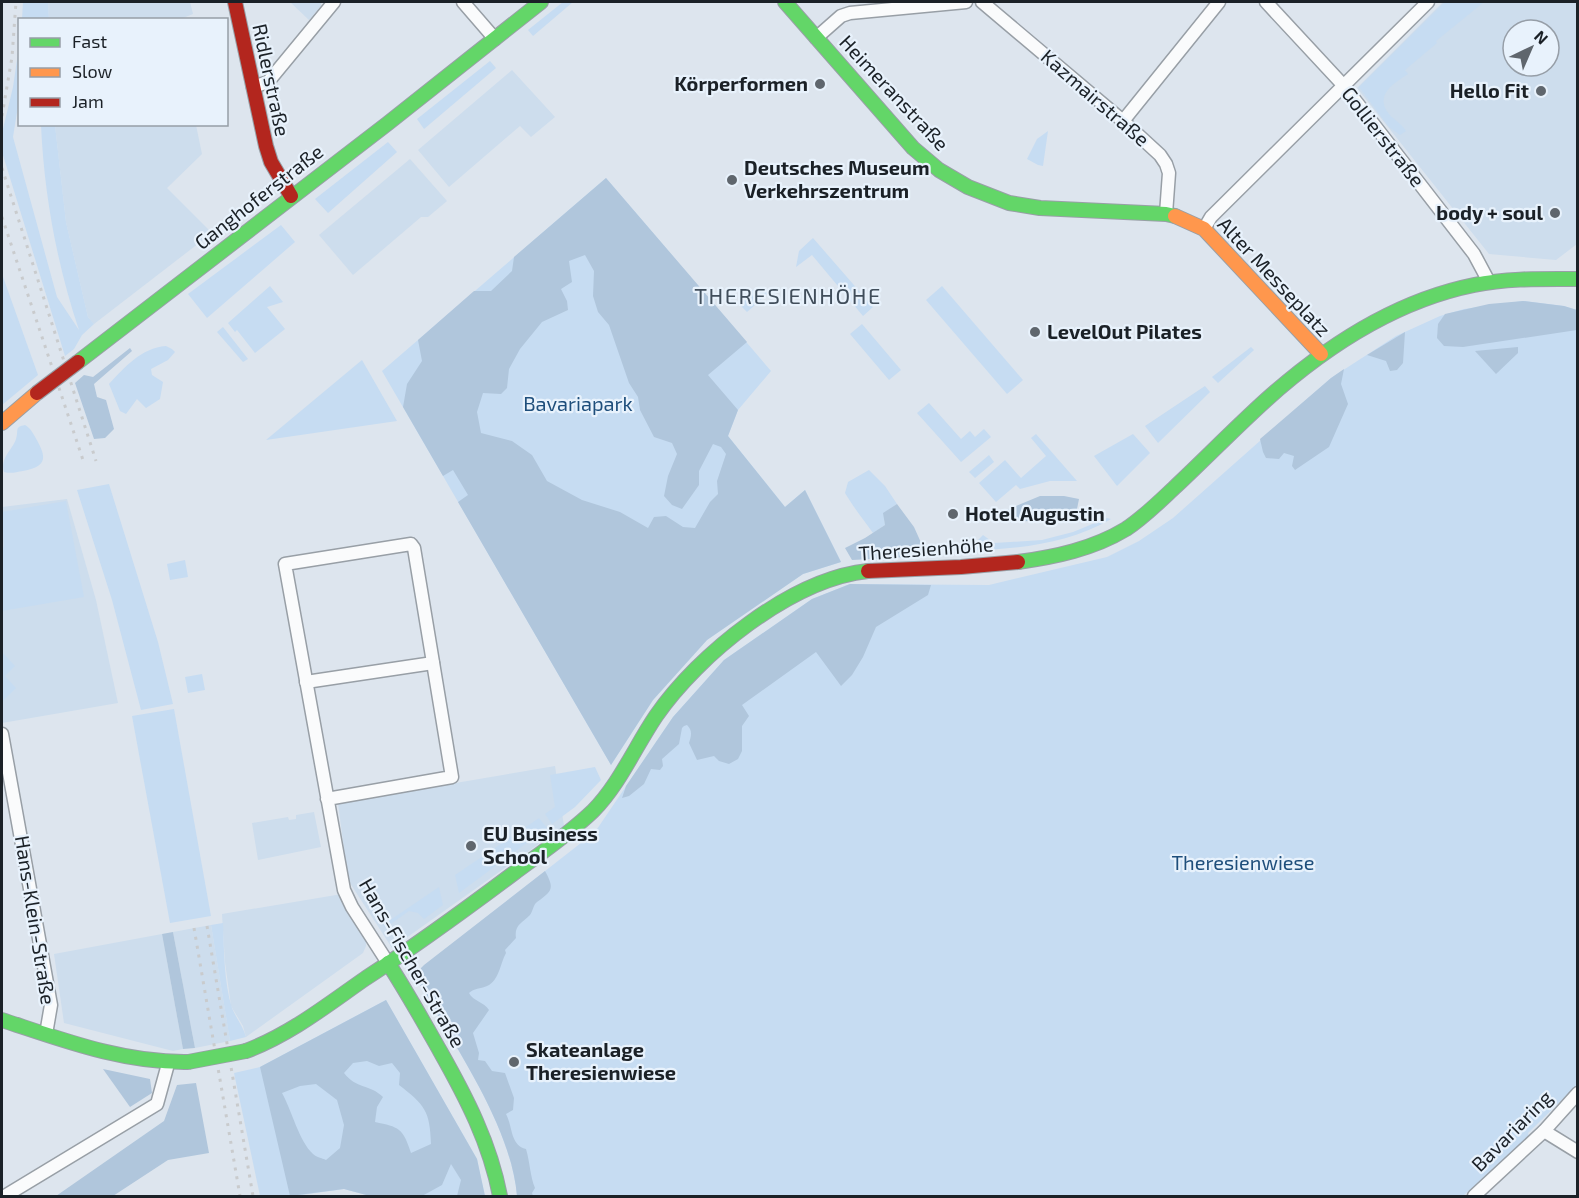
<svg xmlns="http://www.w3.org/2000/svg" width="1579" height="1198" viewBox="0 0 1579 1198" font-family="'Exo 2',sans-serif">
<style>
.built{fill:#cddded;fill-rule:evenodd}
.green{fill:#c6dcf2}
.forest{fill:#b0c6dc;fill-rule:evenodd}
.lines{fill:none;stroke-linecap:round;stroke-linejoin:round}
.street-casing{stroke:#989fa6;stroke-width:15}
.fast-casing{stroke:#989fa6;stroke-width:16}
.slow-casing{stroke:#989fa6;stroke-width:16}
.jam-casing{stroke:#989fa6;stroke-width:16}
.street{stroke:#fafbfc;stroke-width:12}
.fast{stroke:#63d668;stroke-width:14}
.slow{stroke:#ff974d;stroke-width:14}
.jam{stroke:#b3261e;stroke-width:14}
.rail{stroke:#c9cbcd;stroke-width:3;stroke-dasharray:3 6;stroke-linecap:butt}
.fast-bridge-casing{stroke:#989fa6;stroke-width:16;stroke-linecap:butt}
.jam-bridge-casing{stroke:#989fa6;stroke-width:16;stroke-linecap:butt}
.fast-bridge{stroke:#63d668;stroke-width:14}
.jam-bridge{stroke:#b3261e;stroke-width:14}
.poi-dot{fill:#5f666d;stroke:#e8f2fc;stroke-width:2}
.labels{text-anchor:middle;stroke-width:4.5;stroke-linejoin:round;paint-order:stroke}
.street-label{font-size:20px;fill:#1b2127;stroke:#e8f2fc}
.poi-label{font-size:20px;font-weight:bold;fill:#1b2127;stroke:#e8f2fc;text-anchor:start}
.park-label{font-size:20px;fill:#1e4e7b;stroke:#e8f2fc}
.quarter-label{font-size:22px;letter-spacing:1.5px;fill:#414e5b;stroke:#e8f2fc}
</style>
<rect width="100%" height="100%" fill="#dde5ee"/>
<g class="built">
<path d="M48,2H190L193,14L178,20L49,19Z"/>
<path d="M290,2H321V6L309,20Z"/>
<path d="M1443,2H1577V244L1556,260L1489,254L1357,88ZM1513,30H1549V66H1513Z"/>
<path d="M512,70L555,117L531,137L520,126L449,187L418,150Z"/>
<path d="M55,125H196L202,154L167,188L212,233L94,324L88,317L66,222Z"/>
<path d="M410,159L447,201L428,217H421L353,275L319,235Z"/>
<path d="M67,499L96,600L118,703L2,723V507Z"/>
<path d="M555,766L564,826L392,948L348,880L338,803Z"/>
<path d="M314,812L321,847L258,860L252,823L288,817L289,820L296,819V815Z"/>
<path d="M342,894L366,940V946L363,953L246,1037L243,1026L231,1006L225,962L222,914Z"/>
<path d="M211,925L230,1041L195,1048L173,932Z"/>
<path d="M162,934L183,1049L173,1051L64,1023L54,954Z"/>
</g>
<g class="green">
<path d="M23,2H48L49,19H22Z"/>
<path d="M563,2H573L533,36L528,30Z"/>
<path d="M1445,2H1484L1436,41L1437,43L1405,70L1408,74C1394,83 1374,95 1389,114C1394,120 1401,123 1406,131L1400,135L1389,127L1359,87Z"/>
<path d="M19,46V100L13,137L57,297L79,330C57,265 44,194 41,125H55L66,222L88,317L94,324L82,335L74,349L65,356L2,152V133L13,87Z"/>
<path d="M490,61L496,68L424,129L417,119Z"/>
<path d="M1048,131L1043,166L1038,165L1027,159L1037,139Z"/>
<path d="M388,142L397,152L328,213L315,199Z"/>
<path d="M606,178L771,371L738,410L728,436L785,507L805,490L841,562L803,574L707,640L653,700L611,765L382,371Z"/>
<path d="M281,225L295,242L207,318L188,294Z"/>
<path d="M813,238L873,307L863,316L812,255L796,267L799,251Z"/>
<path d="M2,274L38,375L2,405Z"/>
<path d="M270,286L283,302L267,307L285,329L255,353L237,330L235,332L228,323Z"/>
<path d="M942,286L1023,380L1007,394L926,300Z"/>
<path d="M755,288L772,290L747,312L738,303Z"/>
<path d="M1523,301L1564,306L1577,310V1085L1528,1133L1529,1136L1463,1196H517C511,1125 454,1046 419,983L417,977L420,969L595,832L673,717L724,660L812,599L850,584L989,585L1107,557L1139,541L1173,518L1331,378L1396,336L1440,316L1464,309Z"/>
<path d="M862,324L901,370L889,380L850,334Z"/>
<path d="M223,327L248,359L243,362L217,332Z"/>
<path d="M166,346L172,349L175,352L168,360L151,369L152,375L163,382L160,399L146,408L137,399L126,414L120,411L109,384C125,367 141,348 166,346Z"/>
<path d="M1251,347L1254,350L1218,383L1212,377Z"/>
<path d="M362,360L397,421L266,440Z"/>
<path d="M1205,386L1210,392L1158,443L1145,426Z"/>
<path d="M929,403L961,439L970,431L975,437L984,429L991,437L961,462L917,413Z"/>
<path d="M25,425C30,428 31,430 34,435C45,454 51,466 23,471C16,472 11,474 4,472C0,457 12,451 16,439C19,430 14,427 25,425Z"/>
<path d="M1036,434L1077,481H1050L1020,489L1016,485L996,502L979,483L1005,460L1021,478L1046,456L1031,438Z"/>
<path d="M1133,434L1150,453L1117,486L1094,456Z"/>
<path d="M989,455L994,462L975,478L969,472Z"/>
<path d="M869,470L885,486L897,504L884,513L885,525L873,533C863,519 854,508 845,493L848,482Z"/>
<path d="M109,484L158,642L173,704L141,710L112,600L77,490Z"/>
<path d="M66,501L84,597L2,611V547H4L2,512Z"/>
<path d="M1107,518L1111,519C1070,543 1021,549 974,550L976,542L983,535L994,543L1042,540L1073,532Z"/>
<path d="M185,560L188,577L170,580L167,564Z"/>
<path d="M2,652L15,666L5,676L16,688L2,702Z"/>
<path d="M202,674L205,690L188,693L185,677Z"/>
<path d="M174,709L211,916L170,923L132,716Z"/>
<path d="M595,767L601,780L575,807L552,824L545,814L555,807L550,775Z"/>
<path d="M539,818L547,828L459,893L455,875Z"/>
<path d="M439,887L443,905L424,919L418,913L409,911L385,928L383,925Z"/>
<path d="M223,923C224,949 224,983 232,1008C236,1018 243,1026 246,1037L230,1041L211,925Z"/>
<path d="M386,1000L477,1159L485,1196H370L344,1189L295,1196H260L234,1073L260,1067Z"/>
</g>
<g class="forest">
<path d="M606,178L747,342L708,375L738,410L728,436L785,507L805,490L841,562L803,574L707,640L653,700L611,765L458,502L468,495L453,470L443,476L403,407L407,384L422,361L418,340L474,291H491L512,271L514,257ZM585,255L594,271L593,296L598,312L609,325L629,383L638,397L640,410L654,437L672,443L677,454L668,476L664,496L672,505L682,509L699,485V471L713,444L721,447L726,454L717,481L718,494L710,502L695,528L683,527L666,516L654,517L648,528L620,512L582,500L547,481L532,455L512,441L481,433L477,412L483,393L501,394L507,388L509,369L520,349L542,322L568,310L567,301L561,289L572,282L569,261Z"/>
<path d="M1523,301L1564,306L1577,310V330L1463,347L1444,346L1437,338L1438,324L1445,314L1489,304Z"/>
<path d="M1405,332L1403,363L1397,370L1390,371L1386,361L1367,355Z"/>
<path d="M1518,347V353L1496,374L1475,351Z"/>
<path d="M130,348L132,351L94,384L97,397L106,400L114,429L105,438L94,439L75,383L84,375L93,377Z"/>
<path d="M1344,369L1341,384L1348,404L1329,447L1295,470L1292,466L1294,456L1284,453L1279,459L1266,458L1263,452L1260,439L1331,378Z"/>
<path d="M1040,496H1064L1079,499L1077,509C1061,519 1016,524 998,521L999,517L1009,509Z"/>
<path d="M897,504L914,527L927,556L852,560L845,548L865,538L885,525L883,513Z"/>
<path d="M850,584L931,585L928,595L876,627L863,657L852,675L841,686L816,652L742,705L749,716L742,726V751L738,759L729,764L719,761L714,756L697,760L689,743C691,736 693,731 687,725L684,726L682,728L679,744L662,759L663,766L660,770L651,769L644,784L629,796L622,798L626,786L673,717L724,660L812,599Z"/>
<path d="M545,871C555,889 552,891 537,902C533,905 533,911 530,915C522,923 514,925 516,938L505,950L506,953C500,964 499,981 487,986C480,989 474,988 469,993C473,1001 484,1002 489,1010L473,1033L479,1053L478,1060L485,1061L492,1071L505,1073L514,1098L513,1110L506,1114C513,1127 510,1145 526,1149C530,1162 530,1176 535,1188L532,1193L533,1196H517C511,1125 454,1046 419,983C417,975 418,970 424,965Z"/>
<path d="M173,932L195,1048L183,1049L162,934Z"/>
<path d="M386,1000L477,1159L485,1196H457L461,1180L451,1164L442,1185L422,1196H370L344,1189L290,1196L260,1067ZM367,1061L379,1066L392,1063L400,1073L399,1085C425,1105 430,1111 431,1144L411,1153C403,1128 399,1127 375,1122L377,1107L383,1097C370,1084 356,1089 344,1073L353,1063ZM316,1084L337,1100L344,1125L340,1148L326,1160C322,1158 316,1157 313,1154C299,1141 292,1111 282,1093L300,1086Z"/>
<path d="M103,1069L150,1079L152,1093L130,1107Z"/>
<path d="M196,1083L209,1153L168,1160L113,1196H56L164,1121L177,1085Z"/>
</g>
<g class="lines">
<g class="street-casing">
<g id="street">
<path d="M463,2L495,39"/>
<path d="M982,2L1123,121L1160,155L1166,164L1169,173L1166,214"/>
<path d="M1266,2L1344,86L1474,254L1489,282"/>
<path d="M816,38L841,16L850,13L966,2"/>
<path d="M253,87L268,82L334,2"/>
<path d="M1123,121L1219,2"/>
<path d="M1204,229L1211,217L1428,2"/>
<path d="M306,682L433,663"/>
<path d="M2,734L51,1005L46,1034"/>
<path d="M327,799L452,777L414,548L411,544L285,564L344,890L352,907L388,963"/>
<path d="M1544,1131L1578,1152"/>
<path d="M5,1196L157,1104L168,1064"/>
<path d="M1474,1196L1544,1131L1578,1093"/>
</g>
</g>
<g class="fast-casing">
<g id="fast">
<path d="M785,2L913,148L939,170L968,187L1009,203L1040,208L1166,214L1175,216"/>
<path d="M78,362L387,124L541,2"/>
<path d="M1018,562C1055,557 1093,549 1126,529C1143,518 1159,502 1174,488C1205,459 1234,429 1266,400C1325,347 1395,301 1474,285C1508,278 1543,279 1578,279"/>
<path d="M388,963C407,992 423,1021 440,1051C466,1097 490,1143 500,1196"/>
<path d="M2,1020C63,1040 123,1063 188,1062"/>
<path d="M246,1051C291,1034 327,1005 366,978C417,945 466,909 514,873C541,853 569,834 593,811C619,785 635,747 656,716C698,655 791,579 868,571"/>
</g>
</g>
<g class="slow-casing">
<g id="slow">
<path d="M1175,216L1204,229L1321,354"/>
<path d="M2,423L37,393"/>
</g>
</g>
<g class="jam-casing">
<g id="jam">
<path d="M235,2L266,146L271,162L291,196"/>
<path d="M868,571L961,567L1018,562"/>
</g>
</g>
<use href="#street" class="street"/>
<use href="#fast" class="fast"/>
<use href="#slow" class="slow"/>
<use href="#jam" class="jam"/>
<g class="rail">
<path d="M2,116L12,57L16,2"/>
<path d="M2,168L96,461"/>
<path d="M2,217L84,463"/>
<path d="M207,926L253,1196"/>
<path d="M194,928L240,1196"/>
</g>
<g class="fast-bridge-casing">
<path id="fast-bridge" d="M188,1062L246,1051"/>
</g>
<g class="jam-bridge-casing">
<path id="jam-bridge" d="M37,393L78,362"/>
</g>
<use href="#fast-bridge" class="fast-bridge"/>
<use href="#jam-bridge" class="jam-bridge"/>
</g>
<g class="poi-dot">
<circle cx="820" cy="84" r="6"/>
<circle cx="1541" cy="91" r="6"/>
<circle cx="732" cy="180" r="6"/>
<circle cx="1555" cy="213" r="6"/>
<circle cx="1035" cy="332" r="6"/>
<circle cx="953" cy="514" r="6"/>
<circle cx="471" cy="846" r="6"/>
<circle cx="514" cy="1062" r="6"/>
</g>
<g class="labels">
<g class="street-label">
<text transform="translate(271 80) rotate(78)" y="7">Ridlerstraße</text>
<text transform="translate(894 93) rotate(47)" y="7">Heimeranstraße</text>
<text transform="translate(1095 98) rotate(41)" y="7">Kazmairstraße</text>
<text transform="translate(1383 137) rotate(52)" y="7">Gollierstraße</text>
<text transform="translate(259 197) rotate(-38)" y="7">Ganghoferstraße</text>
<text transform="translate(1274 277) rotate(47)" y="7">Alter Messeplatz</text>
<text transform="translate(926 549) rotate(-4)" y="7">Theresienhöhe</text>
<text transform="translate(35 920) rotate(81)" y="7">Hans-Klein-Straße</text>
<text transform="translate(412 963) rotate(60)" y="7">Hans-Fischer-Straße</text>
<text transform="translate(1512 1131) rotate(-45)" y="7">Bavariaring</text>
</g>
<g class="poi-label">
<text x="808" y="91" text-anchor="end">Körperformen</text>
<text x="1529" y="98" text-anchor="end">Hello Fit</text>
<text x="744" y="175">Deutsches Museum<tspan x="744" dy="23">Verkehrszentrum</tspan></text>
<text x="1543" y="220" text-anchor="end">body + soul</text>
<text x="1047" y="339">LevelOut Pilates</text>
<text x="965" y="521">Hotel Augustin</text>
<text x="483" y="841">EU Business<tspan x="483" dy="23">School</tspan></text>
<text x="526" y="1057">Skateanlage<tspan x="526" dy="23">Theresienwiese</tspan></text>
</g>
<g class="park-label">
<text x="578" y="411">Bavariapark</text>
<text x="1243" y="870">Theresienwiese</text>
</g>
<g class="quarter-label">
<text x="788" y="304">THERESIENHÖHE</text>
</g>
</g>
<rect width="1579" height="1198" fill="none" stroke="#1b2127" stroke-width="6"/>
<rect x="18" y="18" width="210" height="108" fill="#e8f2fc" stroke="#969ea7" stroke-width="1.5"/>
<rect x="30" y="38" width="30" height="9" fill="#63d668" stroke="#969ea7" stroke-width="1.5"/>
<text x="72" y="48" font-size="18" fill="#1b2127">Fast</text>
<rect x="30" y="68" width="30" height="9" fill="#ff974d" stroke="#969ea7" stroke-width="1.5"/>
<text x="72" y="78" font-size="18" fill="#1b2127">Slow</text>
<rect x="30" y="98" width="30" height="9" fill="#b3261e" stroke="#969ea7" stroke-width="1.5"/>
<text x="72" y="108" font-size="18" fill="#1b2127">Jam</text>
<g transform="translate(1531 48) rotate(44)"><circle r="28" fill="#e8f2fc" stroke="#969ea7" stroke-width="1.5"/>
<path d="M0-4.5L10 22L0 15L-10 22Z" fill="#5f666d"/>
<text y="-9" font-size="16" font-weight="bold" text-anchor="middle" fill="#1b2127">N</text>
</g>
</svg>
